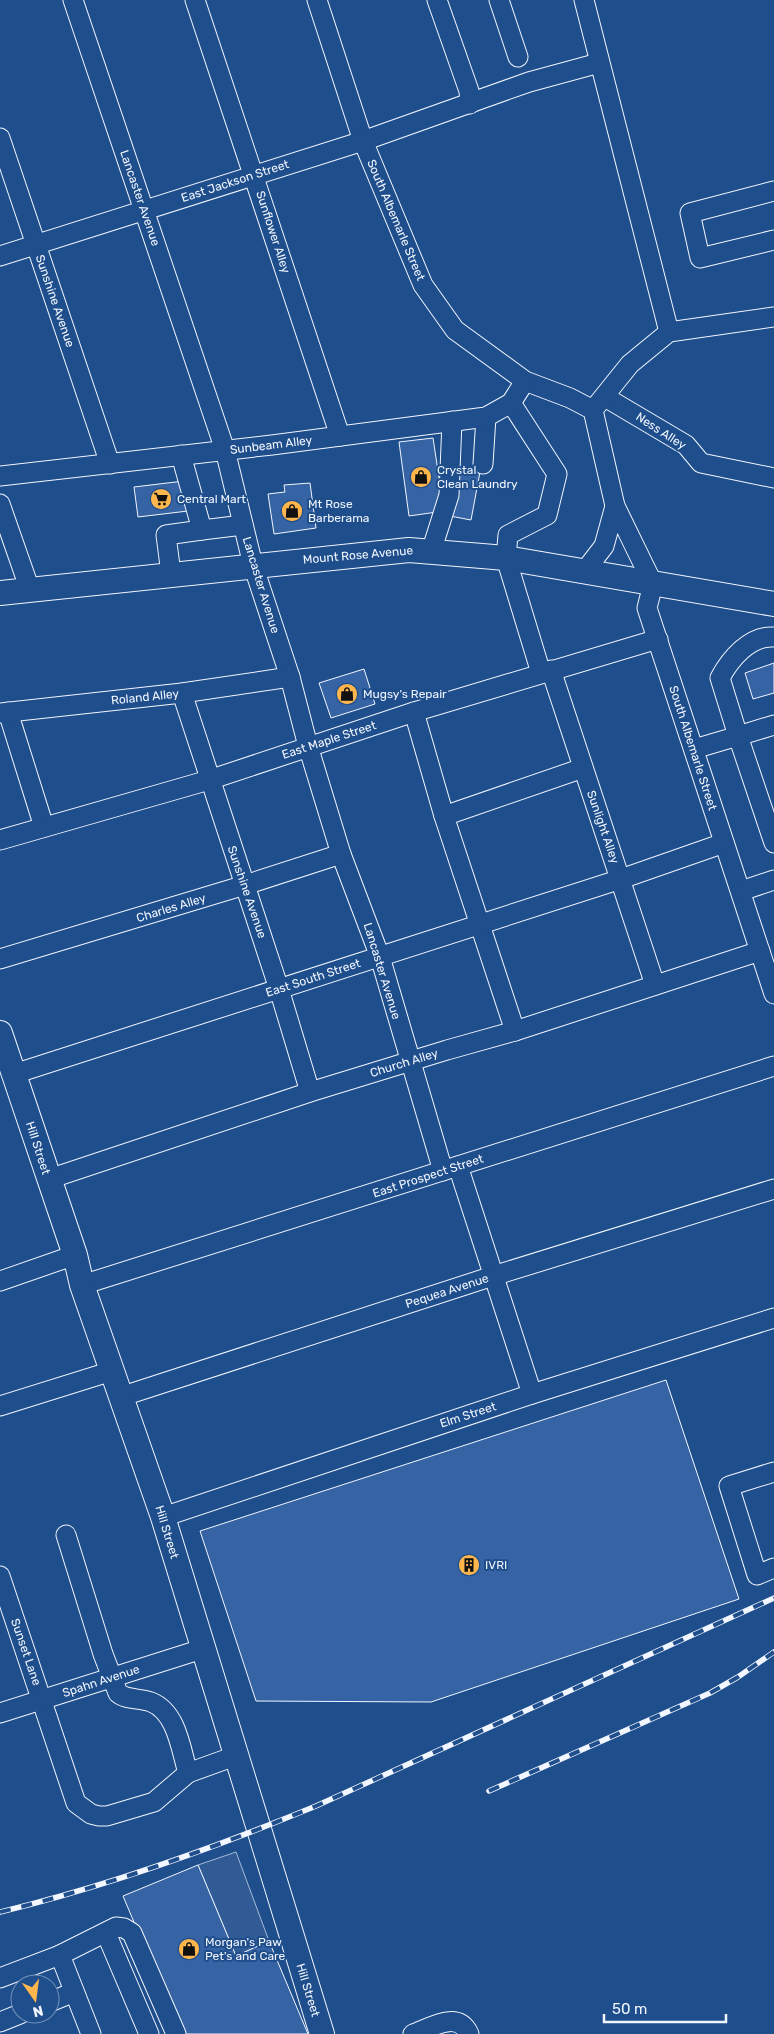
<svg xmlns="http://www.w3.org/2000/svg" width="774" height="2034" viewBox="0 0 774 2034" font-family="Rubik,sans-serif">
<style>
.built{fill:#305b95;stroke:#a8bbd7}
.building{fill:#3563a3;stroke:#f2f6ff}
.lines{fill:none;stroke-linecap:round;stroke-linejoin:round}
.minor-casing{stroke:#f2f6ff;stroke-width:21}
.major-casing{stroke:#f2f6ff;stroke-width:26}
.minor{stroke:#1f4e8c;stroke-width:19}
.major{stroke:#1f4e8c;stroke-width:24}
.rail-casing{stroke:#f2f6ff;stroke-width:5.5}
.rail{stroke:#1f4e8c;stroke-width:4;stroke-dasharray:11;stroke-linecap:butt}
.labels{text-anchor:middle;stroke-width:4;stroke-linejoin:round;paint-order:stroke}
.street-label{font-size:12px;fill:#f2f6ff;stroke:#1f4e8c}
.poi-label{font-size:12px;fill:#f2f6ff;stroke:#1f4e8c;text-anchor:start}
</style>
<rect width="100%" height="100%" fill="#1f4e8c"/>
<path class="built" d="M236,1852L269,1941L236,1956L198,1865Z"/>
<g class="building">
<path d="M433,438L444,511L409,516L399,442Z"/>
<path d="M459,468L480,472L471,520L450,516Z"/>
<path d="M184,481L188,511L138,517L134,487Z"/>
<path d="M310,483L316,528L274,534L268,494L285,492L284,485Z"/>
<path d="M774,663V693L753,699L745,673Z"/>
<path d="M364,669L375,704L331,718L319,683Z"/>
<path d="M666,1380L739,1599L431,1702L256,1701L200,1531Z"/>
<path d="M198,1865L236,1956L269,1941L308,2034H181L123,1896Z"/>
</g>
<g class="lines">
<g class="minor-casing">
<g id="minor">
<path d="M73,0L225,450L253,565L290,677L308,746L341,854L380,957L443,1171"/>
<path d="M195,0L340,436"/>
<path d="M317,0L363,141L423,285L455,330L525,381L570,398L593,410L615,506"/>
<path d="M437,0L469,91L470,104"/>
<path d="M499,0L518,57"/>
<path d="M584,0L669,332"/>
<path d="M0,138L110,464"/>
<path d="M774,191L690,213L700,258L774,240"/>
<path d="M0,256L363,141L529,82L599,63"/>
<path d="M605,397L686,445L701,463L774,478"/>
<path d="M511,403L557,474L547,515L508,535L506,558L541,673"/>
<path d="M593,410L630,364L669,332L774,317"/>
<path d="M483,464L486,417"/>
<path d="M0,476L272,445L486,417L511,403L525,381"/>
<path d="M0,504L30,590"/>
<path d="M202,530L243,525"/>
<path d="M431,552L449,495L452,421"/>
<path d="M584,572L604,546L615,506L653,584L647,608L774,994"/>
<path d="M171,574L166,535L202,530L181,455"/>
<path d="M551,670L655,985"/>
<path d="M182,693L279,989L310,1092"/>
<path d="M8,712L44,827"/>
<path d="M414,712L444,816L515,1031"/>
<path d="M0,713L182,693L290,677"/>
<path d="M774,725L738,736L774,843"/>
<path d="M694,749L738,736L720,678C730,659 750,635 774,637"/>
<path d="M444,816L583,768"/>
<path d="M0,840L209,780L414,712L658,639"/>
<path d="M741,891L774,880"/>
<path d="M0,959L245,885L341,854"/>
<path d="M14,1074L621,879L724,843"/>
<path d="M458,1166L532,1394"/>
<path d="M49,1179L310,1092L447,1050L515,1031L760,951"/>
<path d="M0,1281L75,1255"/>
<path d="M82,1285L774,1066"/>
<path d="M120,1397L493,1276L774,1189"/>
<path d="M0,1406L112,1371"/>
<path d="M774,1472L729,1486L757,1575L774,1568"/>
<path d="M163,1517L532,1394L774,1318"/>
<path d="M66,1535L103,1654L118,1693C126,1700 140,1698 151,1702C177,1712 181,1750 188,1773"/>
<path d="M0,1576L76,1803L91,1814L99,1816H107L154,1802L188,1773L235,1756"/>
<path d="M0,1713L202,1649"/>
<path d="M106,1933L149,2034"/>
<path d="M60,1955L116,1927L124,1928L132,1933L176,2034"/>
<path d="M0,1978L60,1955L91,2034"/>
<path d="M50,2002L74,1992"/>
<path d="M0,2022L20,2014"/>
<path d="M413,2034C432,2027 458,2010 469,2034"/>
</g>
</g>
<g class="major-casing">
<g id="major">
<path d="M0,593L409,550L506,558L774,604"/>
<path d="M0,1033L75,1255L82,1285L163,1517L322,2034"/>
</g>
</g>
<use href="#minor" class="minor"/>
<use href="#major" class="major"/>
<g class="rail-casing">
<g id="rail">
<path d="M489,1791L710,1693L738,1677L774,1652"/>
<path d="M0,1912C108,1886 214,1848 316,1806L774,1598"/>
</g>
</g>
<use href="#rail" class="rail"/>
</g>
<defs>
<g id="shop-disc" transform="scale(1.125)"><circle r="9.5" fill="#ffb74d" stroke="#1f4e8c"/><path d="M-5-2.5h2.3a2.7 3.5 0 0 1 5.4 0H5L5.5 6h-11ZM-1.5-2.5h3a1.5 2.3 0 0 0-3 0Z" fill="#111"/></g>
<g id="supermarket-disc" transform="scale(1.125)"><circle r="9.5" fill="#ffb74d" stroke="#1f4e8c"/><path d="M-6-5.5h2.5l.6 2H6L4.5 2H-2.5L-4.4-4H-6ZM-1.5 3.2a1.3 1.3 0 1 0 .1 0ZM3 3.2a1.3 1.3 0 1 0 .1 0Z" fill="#111"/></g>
<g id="building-disc" transform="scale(1.125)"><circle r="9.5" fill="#ffb74d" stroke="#1f4e8c"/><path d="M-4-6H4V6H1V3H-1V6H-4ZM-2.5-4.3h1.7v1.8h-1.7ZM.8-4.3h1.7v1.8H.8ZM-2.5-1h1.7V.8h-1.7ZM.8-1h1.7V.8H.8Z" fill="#111"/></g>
</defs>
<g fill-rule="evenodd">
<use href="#shop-disc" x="421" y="477"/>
<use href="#supermarket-disc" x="161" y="499"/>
<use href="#shop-disc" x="292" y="511"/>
<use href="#shop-disc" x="347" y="694"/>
<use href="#building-disc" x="469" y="1565"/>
<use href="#shop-disc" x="189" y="1949"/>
</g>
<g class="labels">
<g class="street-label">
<text transform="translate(235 181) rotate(-18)" y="4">East Jackson Street</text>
<text transform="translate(140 198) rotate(71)" y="4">Lancaster Avenue</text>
<text transform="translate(396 220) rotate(67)" y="4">South Albemarle Street</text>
<text transform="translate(273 232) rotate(72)" y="4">Sunflower Alley</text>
<text transform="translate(55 301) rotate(71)" y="4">Sunshine Avenue</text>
<text transform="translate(661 431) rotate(33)" y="4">Ness Alley</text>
<text transform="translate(271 445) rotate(-7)" y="4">Sunbeam Alley</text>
<text transform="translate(358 555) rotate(-5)" y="4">Mount Rose Avenue</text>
<text transform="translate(261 585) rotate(73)" y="4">Lancaster Avenue</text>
<text transform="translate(145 697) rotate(-6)" y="4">Roland Alley</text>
<text transform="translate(329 740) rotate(-18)" y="4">East Maple Street</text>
<text transform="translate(693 748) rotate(72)" y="4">South Albemarle Street</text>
<text transform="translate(603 827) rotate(71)" y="4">Sunlight Alley</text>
<text transform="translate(247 892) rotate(71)" y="4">Sunshine Avenue</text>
<text transform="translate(171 908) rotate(-17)" y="4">Charles Alley</text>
<text transform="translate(382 971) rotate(73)" y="4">Lancaster Avenue</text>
<text transform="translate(313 978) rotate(-18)" y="4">East South Street</text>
<text transform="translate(404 1063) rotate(-17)" y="4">Church Alley</text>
<text transform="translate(38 1148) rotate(72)" y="4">Hill Street</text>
<text transform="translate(428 1176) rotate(-18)" y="4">East Prospect Street</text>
<text transform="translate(447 1291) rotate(-18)" y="4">Pequea Avenue</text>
<text transform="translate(468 1415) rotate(-18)" y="4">Elm Street</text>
<text transform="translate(167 1532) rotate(73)" y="4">Hill Street</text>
<text transform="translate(26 1652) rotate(71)" y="4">Sunset Lane</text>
<text transform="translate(101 1681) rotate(-18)" y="4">Spahn Avenue</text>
<text transform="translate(308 1990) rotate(73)" y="4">Hill Street</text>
</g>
<g class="poi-label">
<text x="437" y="474">Crystal<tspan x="437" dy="14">Clean Laundry</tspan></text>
<text x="177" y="503">Central Mart</text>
<text x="308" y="508">Mt Rose<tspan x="308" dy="14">Barberama</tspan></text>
<text x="363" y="698">Mugsy's Repair</text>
<text x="485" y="1569">IVRI</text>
<text x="205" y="1946">Morgan's Paw<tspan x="205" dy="14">Pet's and Care</tspan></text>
</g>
</g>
<g transform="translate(35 1999) rotate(166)"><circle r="24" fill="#1f4e8c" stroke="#7391ba"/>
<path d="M0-4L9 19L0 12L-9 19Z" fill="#ffb74d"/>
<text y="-8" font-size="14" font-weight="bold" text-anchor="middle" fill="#f2f6ff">N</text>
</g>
<path d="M604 2014v8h122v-8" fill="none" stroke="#f2f6ff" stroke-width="2.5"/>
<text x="612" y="2014" font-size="15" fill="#f2f6ff" stroke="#1f4e8c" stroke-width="4" paint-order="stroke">50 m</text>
</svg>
